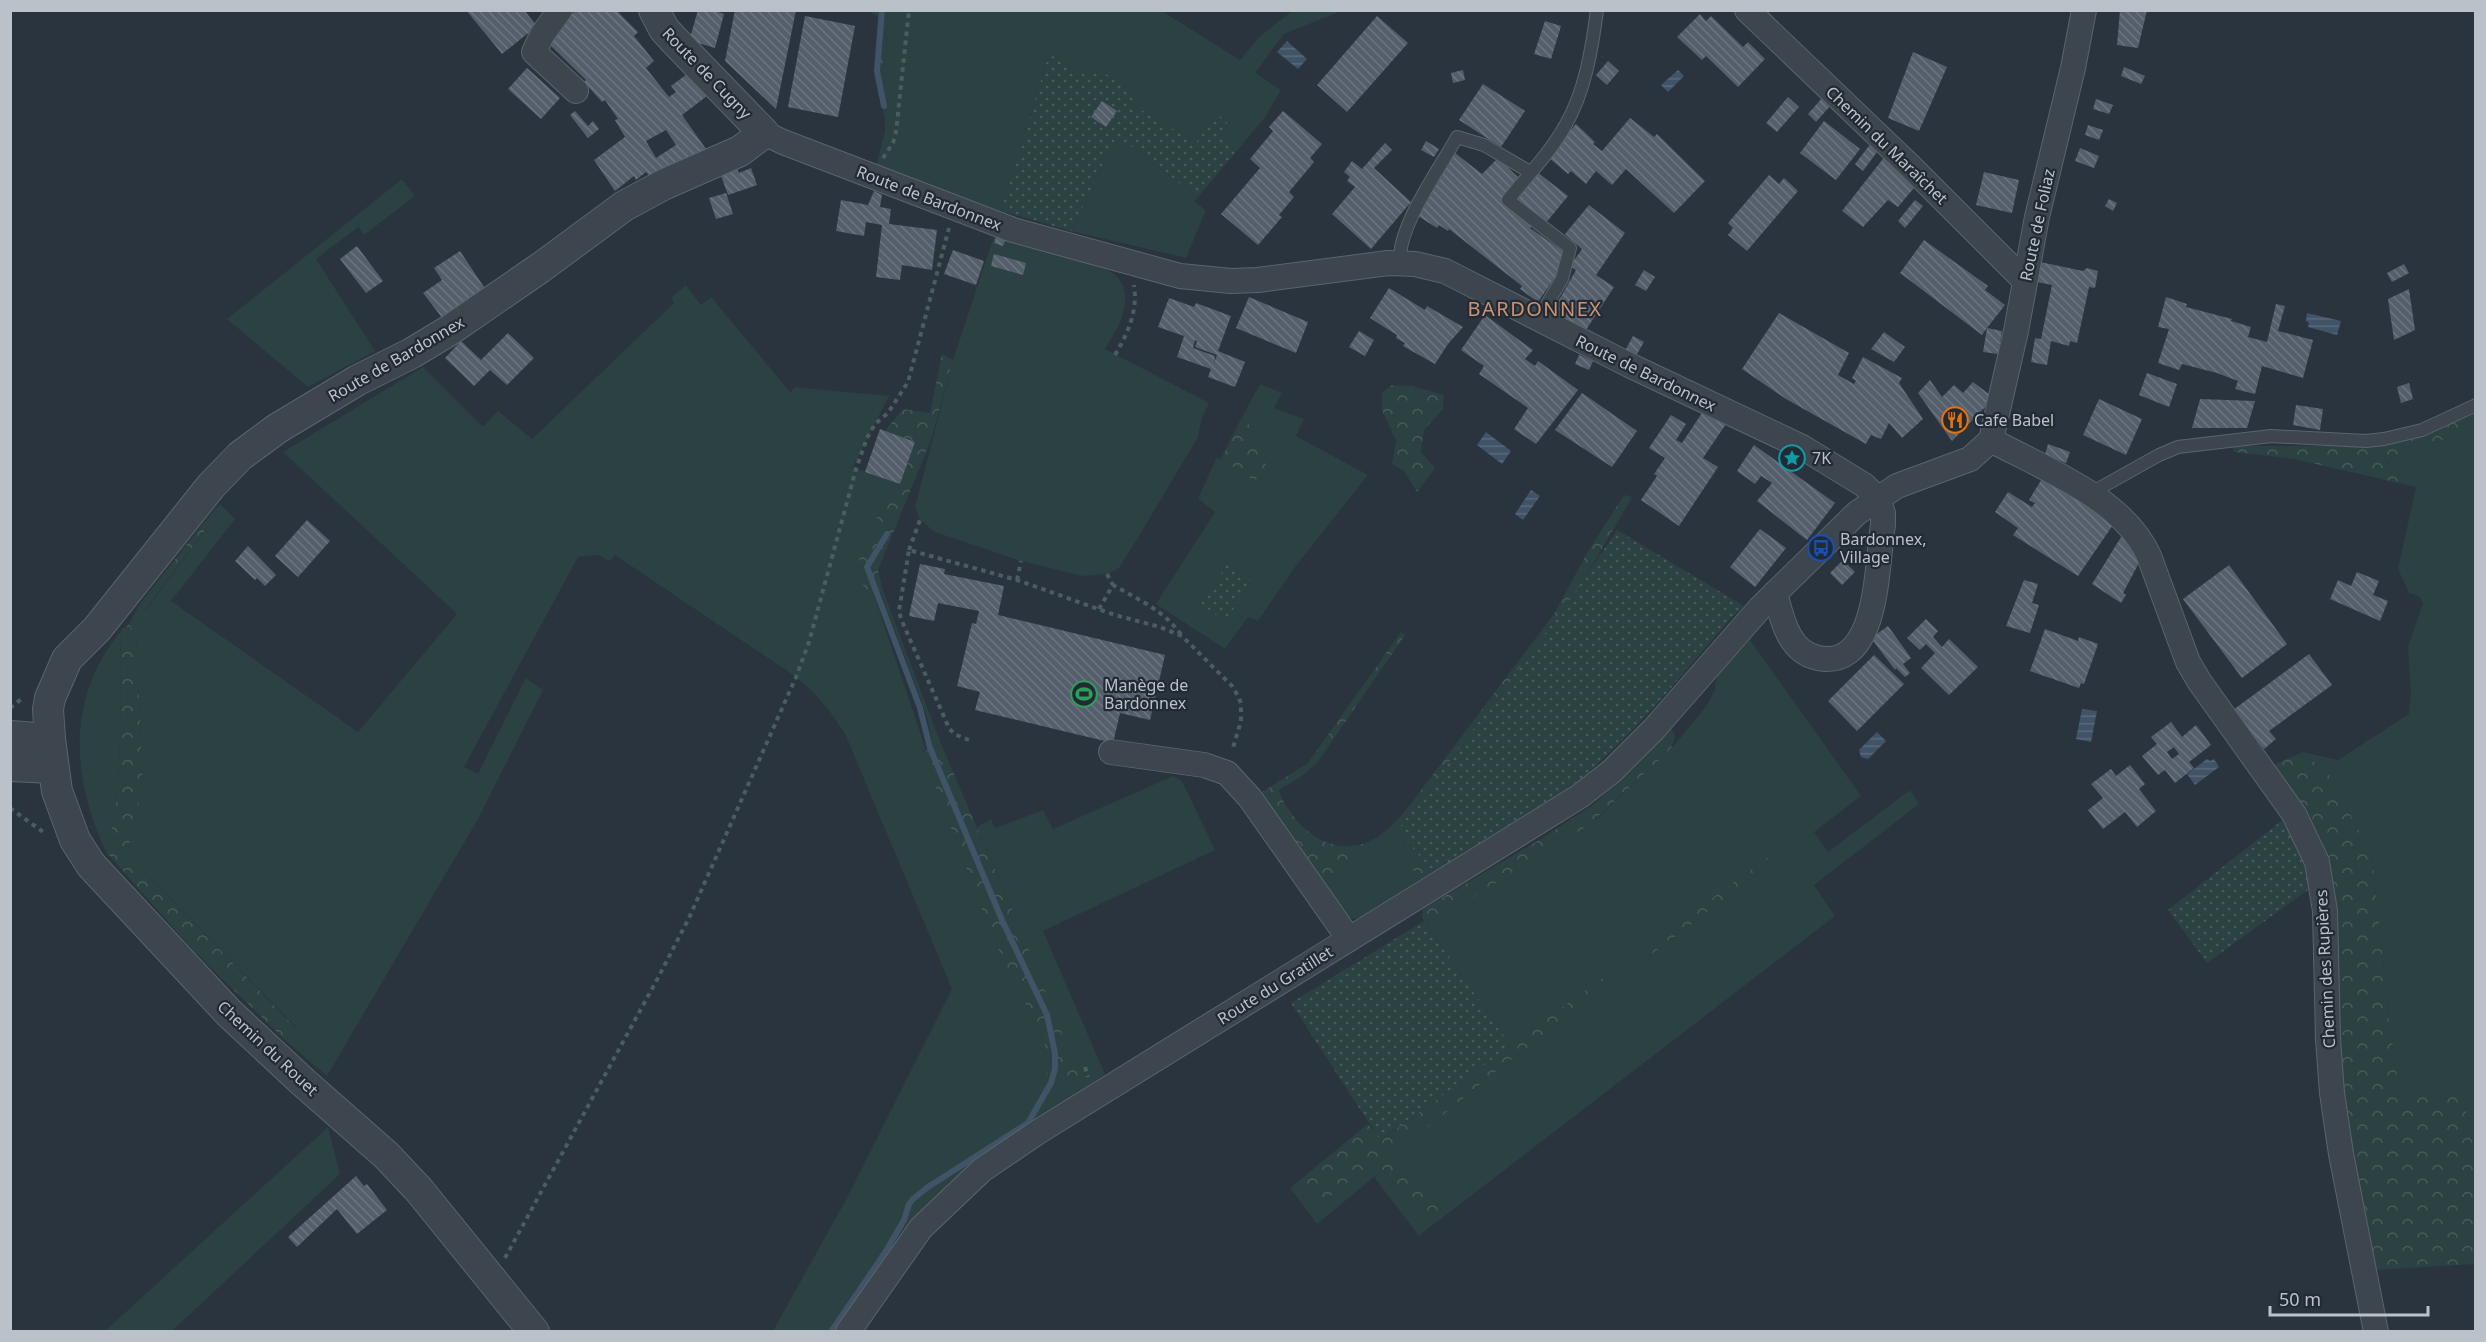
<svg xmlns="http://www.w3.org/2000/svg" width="2486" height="1342" viewBox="0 0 2486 1342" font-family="'Noto Sans',sans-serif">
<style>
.grass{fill:#2c4141}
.forest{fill:url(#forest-crowns)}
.park{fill:url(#park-dots)}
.water{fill:url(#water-rules)}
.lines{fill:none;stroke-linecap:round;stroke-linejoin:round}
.stream{stroke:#415366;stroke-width:6}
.building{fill:url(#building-back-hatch);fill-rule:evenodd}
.service-casing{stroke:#5b646c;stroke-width:14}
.minor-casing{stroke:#5b646c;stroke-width:26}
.tertiary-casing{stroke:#5b646c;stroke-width:32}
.path{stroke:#4b5e5f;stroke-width:4;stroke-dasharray:4.5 4.5;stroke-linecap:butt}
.service{stroke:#3d464f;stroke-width:12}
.minor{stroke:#3d464f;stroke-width:24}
.tertiary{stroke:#3d464f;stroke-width:30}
.labels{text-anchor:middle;stroke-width:4.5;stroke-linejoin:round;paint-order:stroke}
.street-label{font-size:16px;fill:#bac1c9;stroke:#222b34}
.poi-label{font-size:16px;fill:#bac1c9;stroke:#222b34;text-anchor:start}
.quarter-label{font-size:20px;letter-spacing:1.5px;fill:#cb9373;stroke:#222b34}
</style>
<defs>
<pattern id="forest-crowns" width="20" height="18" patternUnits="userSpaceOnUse" patternTransform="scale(1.5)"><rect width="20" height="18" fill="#2c4141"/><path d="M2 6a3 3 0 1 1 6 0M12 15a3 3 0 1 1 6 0" fill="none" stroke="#485b5b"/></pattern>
<pattern id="park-dots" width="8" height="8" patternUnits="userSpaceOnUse" patternTransform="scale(1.5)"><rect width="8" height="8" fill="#2c4141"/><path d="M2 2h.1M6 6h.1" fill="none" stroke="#485b5b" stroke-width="1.8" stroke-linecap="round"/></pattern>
<pattern id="water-rules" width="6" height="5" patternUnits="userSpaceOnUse" patternTransform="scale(1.5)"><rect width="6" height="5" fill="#415366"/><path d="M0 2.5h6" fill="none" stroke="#5a6a7b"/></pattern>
<pattern id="building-back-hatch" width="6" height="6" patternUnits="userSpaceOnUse" patternTransform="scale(1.5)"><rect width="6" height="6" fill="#555f6c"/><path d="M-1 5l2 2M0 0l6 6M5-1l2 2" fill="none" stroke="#6b7480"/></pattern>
</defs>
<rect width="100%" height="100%" fill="#29343f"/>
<g class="grass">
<path d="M888,11H1162L1240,60L1259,37L1292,11H1341L1284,34L1255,73L1281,90L1266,116L1236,152L1225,142L1227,122L1216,114L1196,144L1133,105L1097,69L1091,79L1049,54L1001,211L876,166L885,131V118L874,76L884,87Z"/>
<path d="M1117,136L1198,197L1194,202L1206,210L1186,258L1071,231Z"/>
<path d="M402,179L415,196L364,235L358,227L316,259L375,351L308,387L227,319Z"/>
<path d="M995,233L1102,268C1107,270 1114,273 1118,278C1136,298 1117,331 1105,349L1209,403L1202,417L1198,437L1139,536L1119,568L1107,574L1082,576L1021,561L935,532L920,520L915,507L953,360Z"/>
<path d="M686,285L701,305L711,297L791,393L794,387L889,396L853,467L900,484L890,488L861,553L857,567L866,593L873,592L926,750L922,751L994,941L1045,1043L1048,1075L1080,1083L1025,939L977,827L991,819L995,828L1043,810L1053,829L1173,776L1182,781L1215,850L1043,931L1105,1074L980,1159L896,1243L836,1332L773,1331L848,1196L952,989L846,736C832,712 817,694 796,677L615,555L610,561L598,555L578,557L464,767L478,774L526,678L543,690L478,819L327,1076L286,1041L297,1028L127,854L143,785L136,636L129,624L139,605L146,610L218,513L214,510L220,504L235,519L171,601L358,732L457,614L283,452L423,367L483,427L498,411L532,439L674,303L671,298Z"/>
<path d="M1260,384L1282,393L1274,408L1304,419L1296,436L1368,475L1295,567L1258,621L1248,617L1225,649L1156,604L1215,512L1198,499L1217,457L1255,480L1254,428L1241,419Z"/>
<path d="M2475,426V1155L2462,1091L2400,1098L2389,1018L2372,855L2329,775L2303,752L2338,760L2409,714L2411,694L2408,647L2423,603L2420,597L2409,593L2398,569L2416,487L2386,465L2394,456L2450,438Z"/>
<path d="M880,591H883L941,744L933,747L927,717Z"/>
<path d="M121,631C118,704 126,781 106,852C71,777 66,698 121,631Z"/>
<path d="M1750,640L1861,796L1827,822L1823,818L1511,1046L1422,918L1430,920L1443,915L1597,818L1671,749L1708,704L1715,689L1717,674Z"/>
<path d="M1910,790L1919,804L1814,885L1835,916L1446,1215L1393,1155L1495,1072L1814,832L1828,852Z"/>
<path d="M1397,831L1435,873L1364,917L1356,919L1349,917L1324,886Z"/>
<path d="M328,1127L340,1174L172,1331H105Z"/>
<path d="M1375,1161L1431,1226L1419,1236L1374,1177L1317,1224L1290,1188L1322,1203Z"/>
</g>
<g class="forest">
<path d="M869,11H888L884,88L874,76L878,17Z"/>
<path d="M942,354L953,360L931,440L878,570L883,591L866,593L857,567L861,553L890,488L900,484L915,442L885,431L903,409L930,413Z"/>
<path d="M1392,385L1411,386L1444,395L1443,409L1424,430L1421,452L1435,468L1417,492L1404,471L1392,464L1396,441L1382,410V392Z"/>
<path d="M2475,410V426L2450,438L2394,456L2386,464L2416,487L2294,459L2234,452L2232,446H2357Z"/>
<path d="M1241,419L1254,428L1266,465L1255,481L1221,459Z"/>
<path d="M1624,495L1632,497L1567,609L1450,856L1418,876L1412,869L1423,854L1406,825L1324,886L1259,794L1308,763L1401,632L1405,635L1317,763L1299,778L1278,790C1295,830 1336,864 1379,836C1388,830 1395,821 1403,814L1554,614L1587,553Z"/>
<path d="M214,510L218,513L145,610L139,605Z"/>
<path d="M129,624L136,636L143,785L127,854L297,1029L286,1041L193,950L106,852C126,781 118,704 121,631Z"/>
<path d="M1671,729L1675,736L1671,749L1590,824L1443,916L1430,920L1422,918L1423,909L1544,837L1594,804L1633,769Z"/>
<path d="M941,744L1025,939L1081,1083L1072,1091L1047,1075L1045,1043L994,941L922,752Z"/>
<path d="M2303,752L2329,775L2372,855L2389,1018L2400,1097L2462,1091L2475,1155V1264L2375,1270L2341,1096L2333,879L2328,860L2271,766Z"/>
<path d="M1823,817L1827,822L1495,1072L1394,1155L1446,1215L1431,1226L1375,1161L1322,1203L1290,1188L1368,1124L1381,1140Z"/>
</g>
<g class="park">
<path d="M1049,54L1090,78L1097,69L1128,87L1136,99L1133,105L1196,143L1216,113L1227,122L1225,142L1236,152L1198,197L1117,136L1071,231L1001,211Z"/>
<path d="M1617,530L1744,606L1731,618C1686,670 1643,724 1592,769C1549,807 1485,841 1435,873L1397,831L1567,604Z"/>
<path d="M1228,563L1254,582L1224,621L1201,604Z"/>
<path d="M2285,818L2303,853L2312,887L2207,963L2168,910Z"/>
<path d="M1424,921L1511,1046L1380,1140L1291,1003Z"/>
</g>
<g class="water">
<path d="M1287,41L1307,59L1298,69L1277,52Z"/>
<path d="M1678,70L1684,76L1668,92L1661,85Z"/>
<path d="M2307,313L2341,321L2337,335L2308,327L2309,323L2306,321Z"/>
<path d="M1486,432L1511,451L1502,464L1477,445Z"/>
<path d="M1531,490L1540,496L1523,520L1515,514Z"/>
<path d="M2082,709L2097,711L2091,742L2076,739Z"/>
<path d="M1877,732L1886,741L1868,759L1861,757L1859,750Z"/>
<path d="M2207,759L2210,761L2214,759L2219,767L2195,785L2187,774Z"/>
</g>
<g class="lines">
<g class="stream">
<path d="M882,10L877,71L884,106"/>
<path d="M831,1332L886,1251L904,1220L909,1204L913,1199L928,1187L1028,1123L1051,1083L1055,1069V1053L1047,1015L1002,920L930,748L920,708L867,567L887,534"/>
</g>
</g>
<g class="building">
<path d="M466,10H524L537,26L502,54Z"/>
<path d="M576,10H616L638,32L634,36L654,61L646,68L669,97L676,92L671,86L687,74L707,96L682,115L706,149L652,179L646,172L636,180L634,176L615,191L594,160L625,137L615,120L618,119L605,100L602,102L584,82L586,80L546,41ZM666,130L676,145L656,158L646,141Z"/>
<path d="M698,10H712L724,14L715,48L695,42L696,39L690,38Z"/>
<path d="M735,10H796L776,109L725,61Z"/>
<path d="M2120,10H2147L2138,48L2117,45Z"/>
<path d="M1700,14L1706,21L1711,16L1743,47L1748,42L1765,59L1738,87L1706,56L1702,60L1677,37Z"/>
<path d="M805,16L855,26L838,117L788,107Z"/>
<path d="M1377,16L1408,43L1347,112L1317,85Z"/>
<path d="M1545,21L1561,26L1551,59L1534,54Z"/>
<path d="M1913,52L1947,67L1919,131L1888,118Z"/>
<path d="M1608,61L1619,71L1607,85L1596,75Z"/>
<path d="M2124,67L2145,76L2141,84L2121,76Z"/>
<path d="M527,68L560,98L541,119L508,89Z"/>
<path d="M1463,70L1465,80L1453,83L1451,73Z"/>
<path d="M1483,84L1525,111L1501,147L1459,120Z"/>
<path d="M1788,97L1799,107L1777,132L1766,123Z"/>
<path d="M1822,98L1831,105L1816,122L1808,114Z"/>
<path d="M2096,99L2113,105L2109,114L2093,109Z"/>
<path d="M1102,101L1117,111L1106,127L1091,117Z"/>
<path d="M575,111L588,126L593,121L599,129L588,138L570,115Z"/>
<path d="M1283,111L1322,144L1310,158L1314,162L1289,192L1294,197L1279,215L1282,217L1258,245L1221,214L1260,168L1250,159L1273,131L1269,127Z"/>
<path d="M1630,118L1654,137L1657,134L1705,181L1674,213L1626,169L1612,185L1596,171L1586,184L1571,171L1568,174L1548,157L1576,124L1595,142L1593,144L1602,151Z"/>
<path d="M1824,121L1860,149L1836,180L1800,153Z"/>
<path d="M2088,125L2103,130L2099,140L2085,135Z"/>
<path d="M1426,141L1439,149L1434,157L1421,150Z"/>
<path d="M1872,142L1880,148L1863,171L1855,164Z"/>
<path d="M1385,143L1392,150L1374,168L1411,202L1371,249L1332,214L1355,187L1347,181L1350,177L1344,172L1352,161L1362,169Z"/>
<path d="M2080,148L2099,156L2094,168L2075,161Z"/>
<path d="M1455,153L1482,174L1498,158L1520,179L1501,201L1533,225L1530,228L1564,252L1556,276L1538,302L1520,289L1522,286L1449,229L1448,231L1439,225L1437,228L1418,216Z"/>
<path d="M1886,155L1919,182L1898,207L1888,200L1863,227L1842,211Z"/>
<path d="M736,167L739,173L751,168L757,185L728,195L720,173Z"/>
<path d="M1537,172L1568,196L1545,224L1514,201Z"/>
<path d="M1984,172L2019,180L2012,213L1976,205Z"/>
<path d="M1769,175L1779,184L1784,178L1798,191L1747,251L1728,235L1733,228L1728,223Z"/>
<path d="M874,191L882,195L880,207L891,209L889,224L937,230L932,270L902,265L900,280L876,277L882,225L866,222L864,236L836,231L841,200L868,205Z"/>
<path d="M726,193L733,214L716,219L709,198Z"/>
<path d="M2109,199L2117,203L2113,211L2105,206Z"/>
<path d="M1915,200L1923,206L1905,228L1898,221Z"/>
<path d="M1589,205L1625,233L1596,275L1614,287L1584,333L1551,314L1576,270L1570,266L1582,249L1565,234Z"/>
<path d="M997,235L1006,238L1003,246L994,243Z"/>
<path d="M1924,240L1988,286L1985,290L2005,305L1987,328L2002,331L1998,354L1983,352L1987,328L1982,335L1900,273Z"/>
<path d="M357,246L383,281L366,293L340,259Z"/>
<path d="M953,250L984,261L976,285L944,274Z"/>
<path d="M460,251L486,290L443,319L423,293L442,280L434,268Z"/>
<path d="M994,254L1026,263L1023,275L991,266Z"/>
<path d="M2040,262L2083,271L2087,268L2098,271L2095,288L2089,287L2077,343L2070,341L2069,346L2051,341L2047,365L2031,362L2035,338L2041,339L2052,285L2037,282Z"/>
<path d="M2404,264L2409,273L2392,282L2387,273Z"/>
<path d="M1644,270L1655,277L1646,291L1635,285Z"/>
<path d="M1389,288L1425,310L1427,306L1463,327L1448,344L1435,364L1403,346L1405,343L1396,338L1397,335L1370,318Z"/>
<path d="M2409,289L2415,330L2394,340L2388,299Z"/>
<path d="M1249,297L1308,322L1296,353L1236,328Z"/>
<path d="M2166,297L2187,304L2186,307L2232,319L2231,321L2251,327L2248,337L2267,342L2276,304L2285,306L2278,331L2313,340L2303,378L2262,366L2255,394L2235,389L2238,381L2217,373L2182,364L2179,370L2158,363L2169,329L2158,327Z"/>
<path d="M1169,298L1194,307L1196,303L1231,316L1218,351L1245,362L1235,387L1208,377L1211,369L1177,357L1184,336L1158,327ZM1195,340L1197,341L1195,347L1217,355L1214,363L1215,356L1193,348Z"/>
<path d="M1779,313L1849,353L1838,375L1854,384L1856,381L1852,378L1863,357L1902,378L1899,383L1923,419L1902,438L1889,423L1881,439L1871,435L1866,444L1786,399L1742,369Z"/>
<path d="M1485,315L1533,350L1525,359L1535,366L1538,361L1578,390L1536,444L1514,429L1528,408L1479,374L1484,366L1461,350Z"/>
<path d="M1359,331L1374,340L1365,356L1349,347Z"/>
<path d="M1884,332L1905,347L1894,362L1871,349Z"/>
<path d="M508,333L534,358L507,385L490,370L474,386L445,358L461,341L481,360Z"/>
<path d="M1633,336L1644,342L1636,356L1626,349Z"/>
<path d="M1579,355L1593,361L1589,370L1575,364Z"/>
<path d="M2147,373L2177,384L2169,407L2139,395Z"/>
<path d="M1930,380L1942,397L1954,385L1963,393L1973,382L1994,398L1952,441L1918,393Z"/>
<path d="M2409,383L2413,399L2401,403L2397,387Z"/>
<path d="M1582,393L1637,431L1612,467L1555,430Z"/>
<path d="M2099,399L2142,419L2126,455L2083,435Z"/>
<path d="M2200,399L2255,401L2247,428H2192Z"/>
<path d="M2296,405L2323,409L2320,430L2293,425Z"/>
<path d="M1704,410L1726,424L1703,458L1718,467L1679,526L1641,500L1657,476L1654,474L1665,458L1649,448L1671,415L1686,424L1676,440L1682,443Z"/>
<path d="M880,429L915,442L900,484L865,472Z"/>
<path d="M2048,444L2070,452L2066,463L2045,455Z"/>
<path d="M1754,445L1835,503L1807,540L1757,501L1772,483L1761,476L1755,484L1737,471Z"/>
<path d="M2043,477L2115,522L2078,576L2013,535L2018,528L1995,512L2008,492L2032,507L2035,503L2029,500Z"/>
<path d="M307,520L330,541L298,577L275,556Z"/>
<path d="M1760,529L1786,548L1755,587L1730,567Z"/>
<path d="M2121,537L2136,549L2141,559L2123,593L2126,595L2121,603L2092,584Z"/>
<path d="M248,546L276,575L265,586L257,578L255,580L235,561Z"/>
<path d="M1843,560L1855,572L1842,585L1830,573Z"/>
<path d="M920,564L945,569L944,574L1004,586L998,615L1165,655L1150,720L1120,713L1113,743L975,710L980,692L957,686L972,623L976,624L979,611L938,603L934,621L909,616Z"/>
<path d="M2229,565L2287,644L2242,678L2183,599Z"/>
<path d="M2357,572L2379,581L2373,595L2388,601L2380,621L2330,599L2338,580L2351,586Z"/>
<path d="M2024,580L2038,584L2032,603L2039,605L2030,633L2006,626Z"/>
<path d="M1926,619L1938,631L1933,637L1942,647L1949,639L1978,667L1949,695L1921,668L1935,653L1926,644L1920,650L1907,638Z"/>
<path d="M1888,626L1911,658L1903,664L1910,673L1905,677L1896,668L1895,670L1871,638Z"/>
<path d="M2045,629L2078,641L2079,637L2098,644L2084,684L2081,683L2079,688L2030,671Z"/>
<path d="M2309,654L2332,685L2269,731L2276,739L2264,749L2233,710Z"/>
<path d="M1874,655L1904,684L1857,731L1828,701Z"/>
<path d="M2171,722L2182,737L2196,725L2211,745L2189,762L2194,768L2175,783L2165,770L2158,775L2142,756L2157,744L2151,737ZM2174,747L2179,754L2172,759L2167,752Z"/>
<path d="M2130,765L2145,784L2139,789L2156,811L2137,827L2125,812L2103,829L2088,810L2103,798L2091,784L2111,769L2116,776Z"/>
<path d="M356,1176L364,1186L367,1184L387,1210L357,1234L337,1209L297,1247L288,1237Z"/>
</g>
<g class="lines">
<g class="service-casing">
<g id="service">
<path d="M1400,263C1397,227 1439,170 1457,137L1484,145L1530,172"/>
<path d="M1538,319L1562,279L1570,248L1508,200C1527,176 1550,153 1565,126C1585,92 1592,49 1597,10"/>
<path d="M2091,493L2159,455L2178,447L2271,436L2366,441L2384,439L2422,430L2476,405"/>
</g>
</g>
<g class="minor-casing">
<g id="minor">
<path d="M560,10L542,35L534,52L576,91"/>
<path d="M1747,10L1911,167L2025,281"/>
<path d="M764,133L783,142L1013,230L1180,276L1231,281L1258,280L1388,263L1415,264L1445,271L1629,365L1802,447L1864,485L1878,499"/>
<path d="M1991,440C2044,469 2123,498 2149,556L2188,662L2199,681L2294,814L2317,862L2325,911L2328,1039L2332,1093L2341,1154L2376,1332"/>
<path d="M1775,593C1782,618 1788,652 1818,658C1880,670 1876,563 1883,525V513L1878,499"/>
<path d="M1111,752L1204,765L1227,773L1250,798L1349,939"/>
<path d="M848,1332L921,1228L982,1170L1038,1132L1580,796L1612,771L1654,729L1760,608L1857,513L1897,486L1970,459L1991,440L2016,331L2037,217L2073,68L2084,10"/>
</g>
</g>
<g class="tertiary-casing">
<g id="tertiary">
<path d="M10,736L50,739"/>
<path d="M10,766L53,768"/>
<path d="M534,1332L419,1190L386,1155L303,1082L229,1013L91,865L75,840L57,791L50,739L48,709L50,698L67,659L97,629L211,486L240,456L278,428L358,380L412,353L450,330L540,268L624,206L665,184L740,151L764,133L673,39L664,29L654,10"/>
</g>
</g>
<g class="path">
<path d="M883,158L893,143L896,132L909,10"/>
<path d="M1115,355C1128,333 1138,311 1134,285"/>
<path d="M909,550L920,520"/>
<path d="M1107,574L1113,585"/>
<path d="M1017,580L1021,561"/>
<path d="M1099,609L1113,585C1139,600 1165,611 1182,636"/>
<path d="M10,708L24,697"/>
<path d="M969,740L954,734L949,728L901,619L899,611L909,550L1017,580L1115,615L1160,627L1182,636L1232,686L1238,696L1241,703V721L1232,751"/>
<path d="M10,808L46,834"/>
<path d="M1085,1067L1088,1077"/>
<path d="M505,1258L659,976L689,918L796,677L809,642L856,469L867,438L875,424L888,413L908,382L949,228"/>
</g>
<use href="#service" class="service"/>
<use href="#minor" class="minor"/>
<use href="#tertiary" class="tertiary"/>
</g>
<defs>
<g id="restaurant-ring" transform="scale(1.35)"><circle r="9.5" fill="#222b34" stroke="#e8710a" stroke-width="1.5"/><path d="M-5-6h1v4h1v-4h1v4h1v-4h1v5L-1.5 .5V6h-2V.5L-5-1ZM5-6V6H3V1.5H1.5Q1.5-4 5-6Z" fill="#e8710a"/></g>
<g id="sight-ring" transform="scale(1.35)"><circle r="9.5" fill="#222b34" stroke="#0f9aa8" stroke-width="1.5"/><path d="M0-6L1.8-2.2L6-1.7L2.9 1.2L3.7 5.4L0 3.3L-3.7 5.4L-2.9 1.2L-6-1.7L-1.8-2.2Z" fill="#0f9aa8"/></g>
<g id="bus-ring" transform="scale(1.35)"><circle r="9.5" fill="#222b34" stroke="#1a4fb4" stroke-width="1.5"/><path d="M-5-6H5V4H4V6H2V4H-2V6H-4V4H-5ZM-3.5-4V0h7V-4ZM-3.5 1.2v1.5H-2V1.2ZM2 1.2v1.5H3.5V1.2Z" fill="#1a4fb4"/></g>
<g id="stadium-ring" transform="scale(1.35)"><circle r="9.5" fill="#222b34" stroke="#2e9e5b" stroke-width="1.5"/><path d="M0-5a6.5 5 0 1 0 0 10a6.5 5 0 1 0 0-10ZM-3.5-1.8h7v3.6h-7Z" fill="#2e9e5b"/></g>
</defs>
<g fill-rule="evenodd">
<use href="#restaurant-ring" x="1955" y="420"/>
<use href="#sight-ring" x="1792" y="458"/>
<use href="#bus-ring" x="1821" y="548"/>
<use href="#stadium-ring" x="1084" y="694"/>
</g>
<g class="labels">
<g class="street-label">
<text transform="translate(707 73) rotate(46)" y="6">Route de Cugny</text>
<text transform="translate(1887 145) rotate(44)" y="6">Chemin du Maraîchet</text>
<text transform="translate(929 198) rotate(21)" y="6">Route de Bardonnex</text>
<text transform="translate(2037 225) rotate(-78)" y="6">Route de Foliaz</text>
<text transform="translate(396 359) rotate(-30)" y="6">Route de Bardonnex</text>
<text transform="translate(1646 373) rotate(26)" y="6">Route de Bardonnex</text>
<text transform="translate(2325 969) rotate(-93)" y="6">Chemin des Rupières</text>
<text transform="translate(1275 985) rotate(-32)" y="6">Route du Gratillet</text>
<text transform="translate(268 1048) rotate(43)" y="6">Chemin du Rouet</text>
</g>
<g class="poi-label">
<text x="1974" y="426">Cafe Babel</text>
<text x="1812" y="464">7K</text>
<text x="1840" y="545">Bardonnex,<tspan x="1840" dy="18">Village</tspan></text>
<text x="1104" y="691">Manège de<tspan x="1104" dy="18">Bardonnex</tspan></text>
</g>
<g class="quarter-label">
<text x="1535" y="316">BARDONNEX</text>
</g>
</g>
<rect width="2486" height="1342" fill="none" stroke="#bac1c9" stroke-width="24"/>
<path d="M2270 1306v9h158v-9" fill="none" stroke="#bac1c9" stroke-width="3"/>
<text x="2279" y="1306" font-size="18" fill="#bac1c9" stroke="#222b34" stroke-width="4.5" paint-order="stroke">50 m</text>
</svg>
